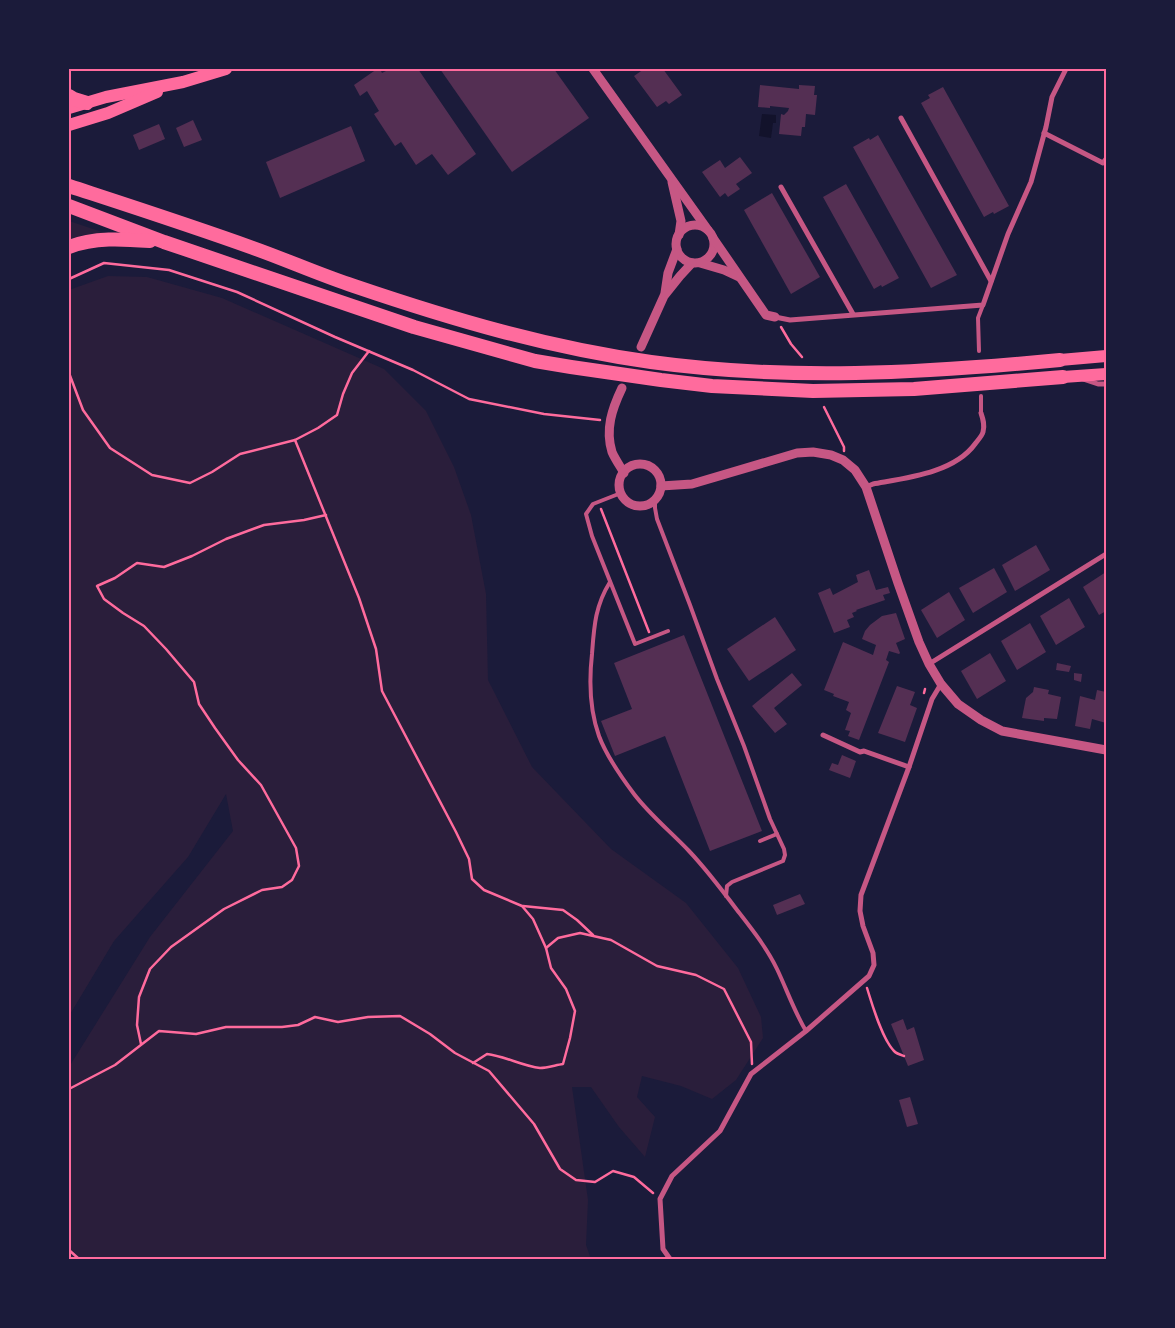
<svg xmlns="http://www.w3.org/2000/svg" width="1175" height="1328" viewBox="0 0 1175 1328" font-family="'Titillium Web',sans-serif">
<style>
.green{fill:#2a1e3b}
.water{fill:#12122b}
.building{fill:#542f53}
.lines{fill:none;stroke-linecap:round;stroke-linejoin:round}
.path{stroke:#ff6b9d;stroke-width:2.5}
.service{stroke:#c65784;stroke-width:4}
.minor{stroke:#c65784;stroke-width:5}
.tertiary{stroke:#c65784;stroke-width:9}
.primary{stroke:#ff6b9d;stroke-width:12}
.trunk{stroke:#ff6b9d;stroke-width:12}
.motorway{stroke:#ff6b9d;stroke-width:14}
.neatline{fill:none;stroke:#ff6b9d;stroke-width:2}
</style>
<rect width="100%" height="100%" fill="#1b1b3a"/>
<g class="green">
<path d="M69,221L105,233L83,235L69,239Z"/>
<path d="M108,276L147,277L222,298L384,369L426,411L454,467L471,515L486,594L488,680L532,767L611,849L686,903L738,968L761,1017L763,1038L736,1080L712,1099L681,1086L642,1076L637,1097L655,1117L645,1157L619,1127L591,1087H572L588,1200L586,1245L591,1259H69V1067L150,937L233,831L226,794L188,857L114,941L69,1016V290Z"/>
</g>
<path class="water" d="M762,114L776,115V123H773L771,138L759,136Z"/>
<g class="building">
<path d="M377,69H380L382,73L390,69H418L476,154L448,175L432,154L416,165L401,142L395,146L374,114L379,111L367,91L360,96L354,85Z"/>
<path d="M440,69H554L589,118L512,172Z"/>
<path d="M644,69H663L682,95L669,104L666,101L657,107L634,76Z"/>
<path d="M760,85L799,89V85L815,86L814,95H817L815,115L806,114L805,127H802L801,136L779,134L781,114L784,115L788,111L789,108L770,106V108L758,107Z"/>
<path d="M943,87L1009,206L994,214L993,212L984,217L921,103L930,98L928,95Z"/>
<path d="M193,120L202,140L184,147L176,128Z"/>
<path d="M159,124L165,139L139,150L133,135Z"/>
<path d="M351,126L365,161L280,198L266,162Z"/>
<path d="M878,135L957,275L931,288L853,147L869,138L870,140Z"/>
<path d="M740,157L752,173L736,184L740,189L728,197L725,193L720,197L702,172L720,160L725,168Z"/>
<path d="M846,184L899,278L882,287L881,285L874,289L823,197Z"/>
<path d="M772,193L820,277L791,294L744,210Z"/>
<path d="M1036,545L1050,570L1015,591L1002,565Z"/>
<path d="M994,568L1007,592L973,613L959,588Z"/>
<path d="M869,570L876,590L888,587L890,593L883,595L885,600L856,610L857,611L852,613L854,617L847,620L850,627L834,633L818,593L830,588L833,595L858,582L856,575Z"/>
<path d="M1106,572V611L1099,615L1083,587Z"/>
<path d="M949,592L965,620L937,638L921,610Z"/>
<path d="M1069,598L1085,627L1056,645L1040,616Z"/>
<path d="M896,613L905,639L896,643L900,653L899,654L889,651L886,660L889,662L859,740L848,736L850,731L845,730L851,713L846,710L849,702L833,696L834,694L824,690L843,642L873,655L876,645L862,639L865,631L870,625L882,616Z"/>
<path d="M775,617L796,650L749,681L727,649Z"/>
<path d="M1030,623L1046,652L1017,670L1001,641Z"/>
<path d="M684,635L762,831L710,851L665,736L615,756L601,721L632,709L614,663Z"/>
<path d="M990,653L1006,681L977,699L961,671Z"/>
<path d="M1057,663L1071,666L1069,672L1056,670Z"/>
<path d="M792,673L802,685L774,708L787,724L775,733L752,706Z"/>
<path d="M1074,673L1082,674L1081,682L1074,680Z"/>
<path d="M897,686L915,692L910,705L917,708L905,742L878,733Z"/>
<path d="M1034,687L1049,690L1048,694L1061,697L1057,719L1044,718V721L1022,718L1026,698L1033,692Z"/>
<path d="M1097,690L1106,692V723L1092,719L1090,729L1075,726L1080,696L1095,700Z"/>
<path d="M842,755L856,761L850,778L829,770L832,763L838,765Z"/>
<path d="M800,894L805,904L777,915L773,905Z"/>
<path d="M903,1019L907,1030L914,1027L924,1060L908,1066L891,1024Z"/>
<path d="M910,1097L918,1124L907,1127L899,1100Z"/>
</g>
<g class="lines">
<g class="path">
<path d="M69,279L104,263L169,270L237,292L335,337L413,370L469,399L544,414L600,420"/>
<path d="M781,327L791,344L802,357"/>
<path d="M69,373L83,410L110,448L152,475L190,483L212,472L240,454L295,440L318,428L337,415L343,394L352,373L369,351"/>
<path d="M824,407L844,447V451"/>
<path d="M295,440L359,598L376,649L382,691L456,832L469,859L472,879L484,890L522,906L533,919L546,948"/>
<path d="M601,509L649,632"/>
<path d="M924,693L925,689"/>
<path d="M523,906L563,910L577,920L593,935"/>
<path d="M867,988C872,1004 882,1039 894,1051C897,1054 901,1055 904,1056"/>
<path d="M141,1044L137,1025L139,997L150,969L171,947L224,909L262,890L282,887L292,880L299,866L296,848L261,785L238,760L215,728L199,704L194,682L166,649L144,626L123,613L104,599L97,586L115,578L137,563L164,567L192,556L226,539L264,525L304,520L326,515"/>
<path d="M473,1063L487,1054C505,1056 522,1066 540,1068C547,1068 556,1065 563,1064L570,1038L575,1011L566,989L551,968L546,948L558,938L580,933L611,940L657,966L696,975L724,989L751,1042L752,1064"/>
<path d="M69,1089L115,1065L159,1031L196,1034L226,1027H282L298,1025L315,1017L338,1022L368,1017L400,1016L430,1034L455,1053L489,1071L534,1124L560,1169L576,1180L595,1182L613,1171L634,1177L653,1193"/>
<path d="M69,1250L79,1259"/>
</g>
<g class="service">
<path d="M979,351L978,318L983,305"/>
<path d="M981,413V396"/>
<path d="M621,493L593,504L586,514L592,536L635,644L668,631"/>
<path d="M655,499V508L657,519L690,605L717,679L744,746L770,819L784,849L785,855L783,861L732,882L727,886L726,896"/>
<path d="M610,582C595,606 594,627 592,654C589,681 590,711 599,736C606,755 622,778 634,794C650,815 671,832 689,851C706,869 722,890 737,910C751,928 767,948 777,969C787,990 794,1011 806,1031"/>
<path d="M760,841L777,834"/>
</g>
<g class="minor">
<path d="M901,118L991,281"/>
<path d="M1044,133L1103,163L1106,159"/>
<path d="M781,187L853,314"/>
<path d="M775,317L790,320L983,305L1008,234L1031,182L1046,127L1052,97L1066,69"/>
<path d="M1083,379L1098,384H1106"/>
<path d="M866,487L873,484C906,478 954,473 975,444C978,440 982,436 983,432C985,425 983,419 981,413"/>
<path d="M929,664L1106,554"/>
<path d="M823,735L860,752L864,751L909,767"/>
<path d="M670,1259L663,1249L660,1199L672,1176L720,1131L751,1074L806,1031L869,976L874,965L873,953L863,926L860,911L861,895L909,767L932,699L941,684"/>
</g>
<g class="tertiary">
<path d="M593,69L708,230"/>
<path d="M672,182L681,221L679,235"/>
<circle cx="695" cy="244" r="19"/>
<path d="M713,238L766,315L775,317"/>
<path d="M700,263L724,270L739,277"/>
<path d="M665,293L668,273L677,249"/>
<path d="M641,347L664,296L680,276L692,263"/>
<path d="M622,388C612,409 605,429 612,452C615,459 620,466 624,473"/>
<circle cx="640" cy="485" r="21"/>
<path d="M661,486L692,484L797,453L813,452L831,455L843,460L855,470L866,487L898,583L919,642L929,664L941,684L958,704L981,720L1002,731L1106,750"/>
</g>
<g class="primary">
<path d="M69,108L106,97L183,82L226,69"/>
<path d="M69,125L108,113L157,92"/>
</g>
<g class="trunk">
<path d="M1060,360L1106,356"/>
<path d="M1063,377L1106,374"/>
</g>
<g class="motorway">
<path d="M69,96L74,99L87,103"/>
<path d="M69,186C130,206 192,226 253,248C287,260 320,275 354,286C451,319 549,348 651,362C789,381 922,373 1060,360"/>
<path d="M69,206L164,242L414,327L535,361L571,367L661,380L712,386L813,391L914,389L1063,377"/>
<path d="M69,247C94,237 123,239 150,241"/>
</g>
</g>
<rect width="1175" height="1328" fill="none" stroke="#1b1b3a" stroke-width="140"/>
<rect x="70" y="70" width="1035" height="1188" class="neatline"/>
</svg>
